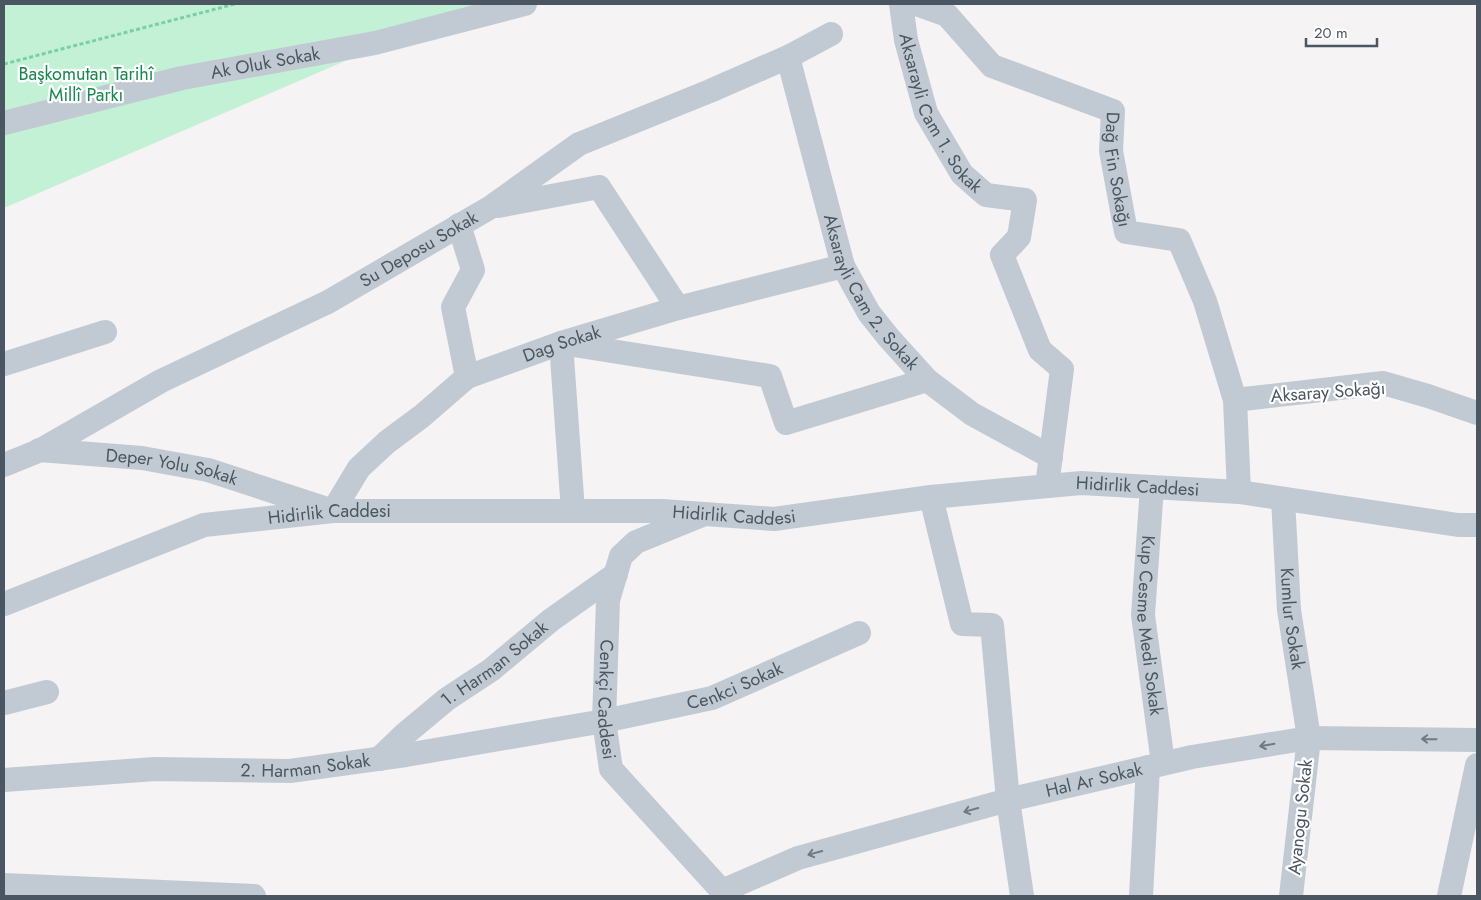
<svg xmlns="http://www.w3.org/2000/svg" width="1481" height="900" viewBox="0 0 1481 900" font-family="Jost,sans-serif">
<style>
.green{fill:#c3f1d5}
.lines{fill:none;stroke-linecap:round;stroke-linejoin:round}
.path{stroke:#7ad0a6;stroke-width:3;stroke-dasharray:4 2.5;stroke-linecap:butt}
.minor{stroke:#c1cad2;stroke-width:24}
.oneway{stroke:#6e7983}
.labels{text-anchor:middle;stroke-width:4.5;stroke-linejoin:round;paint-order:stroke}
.street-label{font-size:18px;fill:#4a5661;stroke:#fff}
.park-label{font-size:18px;fill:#17864f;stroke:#fff}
</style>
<rect width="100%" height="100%" fill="#f5f3f3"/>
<path class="green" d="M4,4H477L4,208Z"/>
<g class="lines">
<path class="path" d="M4,64L235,4"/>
<g class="minor">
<path id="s1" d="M901,4L906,40L926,113L962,174L986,195L1025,200L1019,237L1002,255L1040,350L1062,369L1047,486"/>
<path id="s2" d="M916,4L947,15L992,66L1113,111L1111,151L1126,232L1179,240L1205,301L1235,400L1239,492"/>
<path id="s3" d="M788,57L843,266L869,313L889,338L927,380L972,414L1051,457"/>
<path id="s4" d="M4,123L182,78L375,43L525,4"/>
<path d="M498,206L599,187L678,308"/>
<path d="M459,225L473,270L453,307L467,377"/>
<path d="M4,364L105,332"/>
<path d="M1235,400L1383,383L1428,396L1477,413"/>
<path id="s5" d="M39,450L142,458L208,470L333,511L359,468L387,442L422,416L467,377L561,343L678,308L843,266"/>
<path id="s6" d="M4,465L41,450L161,381L328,302L491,207L579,144L710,91L788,57L831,34"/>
<path id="s7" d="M1152,487L1143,615L1163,763"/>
<path d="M931,497L962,624L992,625L1008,800L1022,896"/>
<path id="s8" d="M1283,499L1289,610L1309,738L1291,896"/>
<path d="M573,511L561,343L770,376L786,423L927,380"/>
<path id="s9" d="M700,516L636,542L621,556L608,600L604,721L611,769L722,891L723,896"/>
<path id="s10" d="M4,604L204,525L333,511H662L774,519L931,497L1081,483L1239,492L1458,525H1477"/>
<path d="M4,703L47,692"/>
<path id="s11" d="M379,759L405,734L447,699L491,670L551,620L616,574"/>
<path id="s12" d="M4,780L155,769L290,771L406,755L604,721L712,698L859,633"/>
<path d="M4,885L254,896"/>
<path id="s13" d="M722,891L798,858L1008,800L1192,757L1309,738L1477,740"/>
<path d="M1141,896L1148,767"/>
<path d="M1449,896L1477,765"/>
</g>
</g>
<defs><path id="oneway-shaft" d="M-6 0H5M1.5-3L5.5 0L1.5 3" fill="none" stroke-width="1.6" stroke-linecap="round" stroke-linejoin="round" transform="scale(1.25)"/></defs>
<g class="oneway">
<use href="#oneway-shaft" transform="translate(1429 739) rotate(-179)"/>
<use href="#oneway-shaft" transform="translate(1267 745) rotate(171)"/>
<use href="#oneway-shaft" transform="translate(971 810) rotate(165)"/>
<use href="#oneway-shaft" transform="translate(815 853) rotate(165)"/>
</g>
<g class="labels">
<g class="street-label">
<text dy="6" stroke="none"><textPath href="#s4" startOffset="268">Ak Oluk Sokak</textPath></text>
<text dy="6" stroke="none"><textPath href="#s1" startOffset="118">Aksarayli Cam 1. Sokak</textPath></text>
<text dy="6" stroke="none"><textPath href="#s2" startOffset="289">Dağ Fin Sokağı</textPath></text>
<text dy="6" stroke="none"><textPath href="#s6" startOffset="468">Su Deposu Sokak</textPath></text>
<text dy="6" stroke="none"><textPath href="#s3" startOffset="252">Aksarayli Cam 2. Sokak</textPath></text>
<text dy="6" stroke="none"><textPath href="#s5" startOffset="594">Dag Sokak</textPath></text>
<text transform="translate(1328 392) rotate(-4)" y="6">Aksaray Sokağı</text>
<text dy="6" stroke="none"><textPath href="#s5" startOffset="134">Deper Yolu Sokak</textPath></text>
<text dy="6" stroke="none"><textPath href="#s10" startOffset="1152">Hidirlik Caddesi</textPath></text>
<text dy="6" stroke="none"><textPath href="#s10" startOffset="746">Hidirlik Caddesi</textPath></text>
<text dy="6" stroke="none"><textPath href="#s10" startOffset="341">Hidirlik Caddesi</textPath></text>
<text dy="6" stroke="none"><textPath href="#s8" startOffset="120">Kumlur Sokak</textPath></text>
<text dy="6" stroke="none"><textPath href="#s7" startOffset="139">Kup Cesme Medi Sokak</textPath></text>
<text dy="6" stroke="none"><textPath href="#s11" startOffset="150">1. Harman Sokak</textPath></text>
<text dy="6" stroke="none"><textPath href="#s12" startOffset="740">Cenkci Sokak</textPath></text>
<text dy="6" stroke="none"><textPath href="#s9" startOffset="235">Cenkçi Caddesi</textPath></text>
<text dy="6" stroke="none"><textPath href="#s12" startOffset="302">2. Harman Sokak</textPath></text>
<text dy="6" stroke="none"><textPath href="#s13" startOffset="389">Hal Ar Sokak</textPath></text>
<text transform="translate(1300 817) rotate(-84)" y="6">Ayanogu Sokak</text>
</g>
<g class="park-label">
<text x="86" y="80">Başkomutan Tarihî<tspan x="86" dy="21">Millî Parkı</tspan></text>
</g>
</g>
<rect width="1481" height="900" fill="none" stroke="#4a5661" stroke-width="10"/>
<path d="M1306 38v8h71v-8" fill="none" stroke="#4a5661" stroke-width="2.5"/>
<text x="1314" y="38" font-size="15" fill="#4a5661" stroke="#ffffff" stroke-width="4" paint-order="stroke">20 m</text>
</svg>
